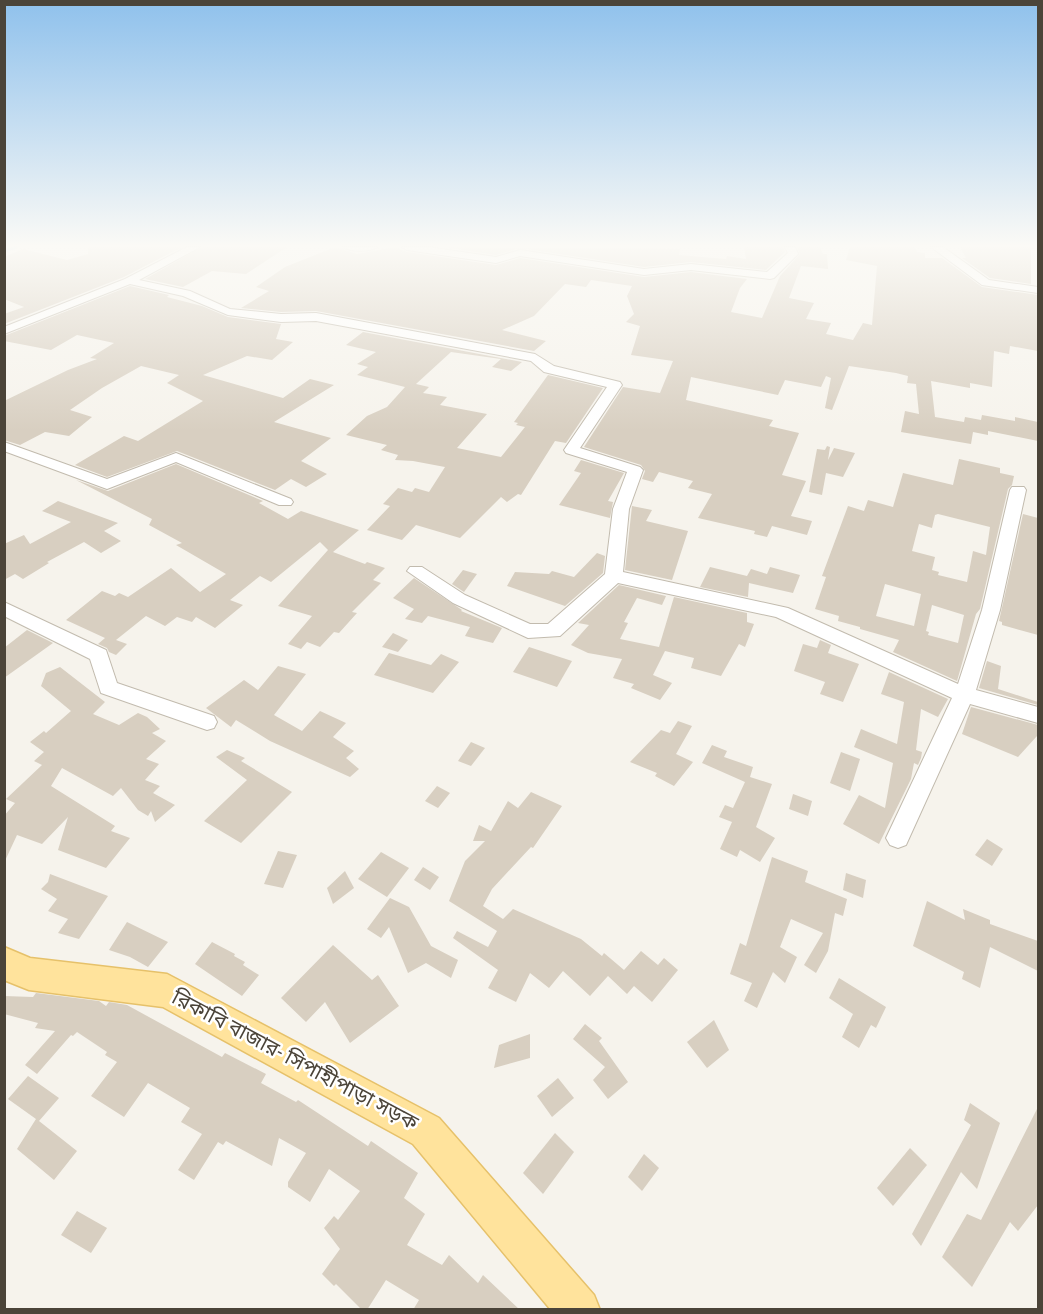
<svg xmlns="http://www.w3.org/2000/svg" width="1043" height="1314" viewBox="0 0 1043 1314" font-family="'Roboto Condensed','Noto Sans Bengali',sans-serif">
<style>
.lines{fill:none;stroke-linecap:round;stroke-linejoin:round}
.stream{stroke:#a9d4f2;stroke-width:3}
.building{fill:#d8cfc1;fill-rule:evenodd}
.minor-casing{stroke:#c2bbae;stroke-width:2}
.major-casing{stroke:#e6c16a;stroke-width:3}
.minor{fill:#fff;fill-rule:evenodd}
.major{fill:#ffe39c;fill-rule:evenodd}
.labels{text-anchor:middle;stroke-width:5;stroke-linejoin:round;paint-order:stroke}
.near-street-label{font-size:21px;fill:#4b4439;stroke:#fff}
</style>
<rect width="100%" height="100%" fill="#f6f3ec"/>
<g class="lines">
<path class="stream" d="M4,251L17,247"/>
</g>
<g class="building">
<path d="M88,247H182L124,277L4,324V314L24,307L4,299V257L23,249L67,260L88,254Z"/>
<path d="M202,247H287L246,274L212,271L183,287L145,279Z"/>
<path d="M335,247L357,254L395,247L407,252L496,265L520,258L644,277L691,272L747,279L740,288L731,312L762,318L780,276L800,254L797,247H820L823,254H827L828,269L801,266L789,298L814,303L806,319L831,323L826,334L853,340L863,323L872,325L877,266L846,260L850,247H915L917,252L925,253V258H942L982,287L1038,295V351L1010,346L1009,354L994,351L992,387L970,383V388L931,381L935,417L964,422L965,417L981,420L982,415L1015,421V417L1038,422V441L988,431V435L973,432L971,444L901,432L905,411L919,414L916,384L907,383L908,376L896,373L849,366L832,410L825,408L831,378L826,376L821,387L785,380L778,395L691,377L686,400L773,420L769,426L799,433L782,475L806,481L791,516L812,521L807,535L772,526L767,537L754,534L755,531L698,518L712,494L688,488L693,481L659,472L653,482L642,479L645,471L641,465L584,447L623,387L660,393L673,361L631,355L640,326L626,322L634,314L627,296L632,286L591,280L586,287L565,284L534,316L502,330L546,341L534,351L316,311L281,312L241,308L269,291L256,287L285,267Z"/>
<path d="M444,247L680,249L679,255L726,259L727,256L746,259L744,247H783L785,252L766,270L691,262L644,267L520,248L496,255Z"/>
<path d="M960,247H1031V284L990,278L962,258H966Z"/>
<path d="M130,286L169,295L167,297L202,306L228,317L281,324L276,339L293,342L272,360L247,356L203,375L283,398L310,379L334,385L274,422L331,438L301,461L327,474L306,487L291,479L275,490L177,451L107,477L75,465L124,436L138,441L203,401L167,383L179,375L141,366L102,388L70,410L92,417L69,436L45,432L20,445L4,440V401L68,370L97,359L90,358L114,343L77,335L51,350L4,341V336Z"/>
<path d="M363,332L522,362L511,371L492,367L501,359L451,352L416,384L429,387L423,393L447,397L440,405L487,414L457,448L501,457L525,427L516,425L518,423L514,422L548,375L603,388L566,443L555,441L521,495L518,494L507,502L501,497L460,538L416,525L402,540L367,530L390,506L383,504L398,488L412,492L415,488L429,492L445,467L413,461L395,460L398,455L381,450L387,445L346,435L367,416L387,407L405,387L357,375L368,367L357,364L376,352L346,345Z"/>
<path d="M827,446L830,447L828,460L834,448L855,453L843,477L826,473L822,495L809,492L817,449L825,450Z"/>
<path d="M959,459L1000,468V473L1014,476L1012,485L1008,489L980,609L976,614L957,681L893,652L899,640L860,629V627L838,621L839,616L815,609L826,577L822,576L848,506L864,511L868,500L893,507L903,473L953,485ZM938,514L990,527L986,555L973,551L967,582L938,575L939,572L932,570L935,557L912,551L919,524L932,528L935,515ZM885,584L921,594L914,626L876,616ZM932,605L964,615L958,643L928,635L929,632L926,631Z"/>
<path d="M581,460L624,473L608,501L613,502L610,518L559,505L581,473L574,471Z"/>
<path d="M176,464L263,501L259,503L288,519L301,511L359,530L333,552L365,564L367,562L385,568L373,580L381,583L352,612L357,613L339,633L334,632L320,647L307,642L301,649L288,644L312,616L278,606L328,550L320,542L271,582L260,576L230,600L243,605L215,628L196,617L192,622L177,617L165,626L146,616L116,640L127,644L116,655L109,652L107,648L98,644L105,638L66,620L102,591L115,596L119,593L128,597L171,568L200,592L226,574L176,545L182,543L149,525L152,519L76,480L108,491Z"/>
<path d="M58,501L118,523L104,531L121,541L101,553L84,542L47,562L49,563L23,579L15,574L4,580V544L24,535L30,544L71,522L42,511Z"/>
<path d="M632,506L652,510L646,521L688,531L672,580L625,570Z"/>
<path d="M1023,514L1038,518L1037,563H1038V635L1002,625V622L999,621Z"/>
<path d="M597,553L605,556L603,573L565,606L507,586L515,572L549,574L552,571L574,577Z"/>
<path d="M710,567L747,576L751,569L767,574L770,567L800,575L793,593L749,583L748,597L700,587Z"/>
<path d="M463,570L477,574L464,592L452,584Z"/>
<path d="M414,578L462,610L461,611L502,628L493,643L465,636L470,627L428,616L422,623L405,619L414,609L393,598Z"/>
<path d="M619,585L666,596L662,605L637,598L624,622L628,623L620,639L659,647L674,597L747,613V622L754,624L745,647L739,644L721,676L691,668L694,658L665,651L653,675L672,683L660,700L631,688L634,684L613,678L622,659L588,653L571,645L589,625L578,623Z"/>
<path d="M27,630L53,643L4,678V648Z"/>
<path d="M393,633L408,640L398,652L382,647Z"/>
<path d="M820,640L831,645L828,653L859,664L843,702L820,694L825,682L794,671L803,644L817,648Z"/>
<path d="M529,647L572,661L557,687L513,672Z"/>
<path d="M389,653L431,665L441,654L459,662L433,693L374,675Z"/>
<path d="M987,661L1001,666L998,689L1038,702V705L979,688Z"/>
<path d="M278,666L306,674L274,715L302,731L320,711L346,723L333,737L354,751L346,758L359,769L350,777L270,741L236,720L231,727L206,708L244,680L258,690Z"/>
<path d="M60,667L105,702L93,714L119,725L138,713L147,717L160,729L152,733L166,741L146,759L159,764L145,780L160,786L153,793L175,805L155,822L151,811L148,816L138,810L121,788L113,796L62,768L51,786L115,826L111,831L130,838L106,868L58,850L68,817L42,844L17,835L4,863V816L15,803L6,799L42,765L34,761L44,752L30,742L44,731L46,733L71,711L41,686L46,673Z"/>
<path d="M889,672L948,699L938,717L921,709L916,750L922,752L921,758L918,765L914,763L911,779L879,844L843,824L859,795L885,808L893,763L854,747L861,729L897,744L904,702L881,694Z"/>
<path d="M971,707L1038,725L1037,736L1018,757L962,734Z"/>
<path d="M678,721L692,726L676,754L693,762L674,786L655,776L657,773L630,762L661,730L670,733Z"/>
<path d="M471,742L485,748L471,766L458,761Z"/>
<path d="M712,745L727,751L724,757L753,767L750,777L772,784L756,827L775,838L760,862L740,850L737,857L720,849L732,822L719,817L725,805L733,808L745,782L702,763Z"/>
<path d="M227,750L245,758L241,761L292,792L241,843L204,821L247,780L216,757Z"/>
<path d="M841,752L860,759L850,791L830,783Z"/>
<path d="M437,786L450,793L438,808L425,801Z"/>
<path d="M531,792L562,806L533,848L531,847L492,889L483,906L503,919L513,909L581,939L602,956L604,953L624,970L641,951L658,965L664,958L678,970L652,1002L634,986L627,994L608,976L590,996L563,971L549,988L530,973L516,1002L488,988L498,970L453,938L457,931L488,947L497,931L449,901L465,861L485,841H473L479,825L491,831L508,801L518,808Z"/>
<path d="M793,794L812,801L808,816L789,809Z"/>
<path d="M987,839L1003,849L992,866L975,855Z"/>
<path d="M278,851L297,855L283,888L264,884Z"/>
<path d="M381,852L409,868L387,897L358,879Z"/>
<path d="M772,857L808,871L805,882L847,899L843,916L835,913L828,951L816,973L804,965L823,933L791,919L780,947L797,957L785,983L773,972L757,1008L744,1001L752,983L730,974L740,943L746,946Z"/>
<path d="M423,867L439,877L430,890L414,880Z"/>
<path d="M345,871L354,888L333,904L327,888Z"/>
<path d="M846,873L866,880L863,898L843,890Z"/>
<path d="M50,874L108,896L79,939L58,933L68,919L48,911L57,899L41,889L48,882Z"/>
<path d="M390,898L409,907L431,946L458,960L451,978L426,963L408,973L389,927L381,938L367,929Z"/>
<path d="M927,901L965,920L963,909L990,920V924L1038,941V971L990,947L980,988L962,979L964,972L913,946Z"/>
<path d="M127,922L168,942L148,967L130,957L109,950Z"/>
<path d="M212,942L235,954L234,956L245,962L243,965L259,975L242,996L195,964Z"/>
<path d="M333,945L372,980L378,975L399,1006L350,1043L325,1002L306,1022L281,998Z"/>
<path d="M839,978L886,1007L876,1028L871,1025L859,1048L842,1037L853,1014L829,998Z"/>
<path d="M36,993L99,1001L106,1006L109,1002L127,1005L222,1057L225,1053L266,1074L261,1083L296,1102L298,1100L368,1146L371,1141L418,1173L404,1198L425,1214L407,1245L442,1265L449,1255L478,1283L483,1275L520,1310H413L419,1300L386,1280L367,1310H362L336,1284L334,1286L322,1274L340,1249L324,1228L334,1216L338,1220L360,1191L329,1169L310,1202L288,1187V1182L306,1153L279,1138L272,1166L226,1141L223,1145L218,1142L194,1180L178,1170L202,1134L181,1122L190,1108L148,1083L124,1117L91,1096L117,1062L105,1055L107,1052L77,1032L73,1036L71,1035L37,1074L25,1065L55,1031L35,1028L38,1023L4,1014V996L33,997Z"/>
<path d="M714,1020L729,1050L707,1068L687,1042Z"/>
<path d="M585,1024L602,1038L599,1041L628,1082L608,1099L593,1080L605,1067L573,1039Z"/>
<path d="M530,1034V1058L494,1068L499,1045Z"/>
<path d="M28,1076L59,1098L39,1121L77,1151L54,1180L17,1149L36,1119L8,1099Z"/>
<path d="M558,1078L574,1098L552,1117L537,1096Z"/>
<path d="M970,1103L1000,1123L977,1189L961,1172L921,1246L912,1234L971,1125L964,1120Z"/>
<path d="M1038,1107V1205L1018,1231L1010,1222L972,1287L942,1257L967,1214L981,1220Z"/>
<path d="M555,1133L574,1152L543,1194L523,1173Z"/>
<path d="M910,1148L927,1165L893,1206L877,1188Z"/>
<path d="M644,1154L659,1168L642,1191L628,1177Z"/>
<path d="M77,1211L107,1228L91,1253L61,1235Z"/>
</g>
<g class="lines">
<g class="minor-casing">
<g id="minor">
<path d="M187,247H200L139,280L190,291L230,309L281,314L316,313L535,354L554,366L620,382L622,385L580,448L640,467L643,470L629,509L623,572L788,608L958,684L982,610L1010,490L1012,487H1024L1026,490L1000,610L976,690L1038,707V723L970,704L906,845L898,848L890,845L886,838L952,698L776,617L618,583L560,636L528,638L453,603L407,571L410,567H422L465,595L530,624H548L605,574L613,509L627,472L566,453L564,450L607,387L544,372L531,361L316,321L281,322L228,315L183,296L130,284L4,334V327L125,279Z"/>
<path d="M343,247H377C370,252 350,252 343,247Z"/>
<path d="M402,247H428L496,257L520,250L644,269L691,264L767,272L788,253L785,247H795L798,254L774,278L770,279L691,270L644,275L520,256L496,263L407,250Z"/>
<path d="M931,247H943L989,280L1038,287V293L982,285Z"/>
<path d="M4,442L107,479L176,453L291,499L293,502L291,505H279L176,462L107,489L4,451Z"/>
<path d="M4,602L106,650L117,683L214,716L217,722L214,728L207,730L101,693L90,659L4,616Z"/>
</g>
</g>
<g class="major-casing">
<path id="major" d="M4,947L30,958L167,974L439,1118L594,1295L600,1310H551L413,1144L163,1007L29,990L4,980Z"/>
</g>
<use href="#minor" class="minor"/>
<use href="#major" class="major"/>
</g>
<linearGradient id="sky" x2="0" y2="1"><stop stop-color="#8fc1ec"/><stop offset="0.57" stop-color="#fbfaf6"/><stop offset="1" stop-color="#fbfaf6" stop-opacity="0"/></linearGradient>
<rect width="1043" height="431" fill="url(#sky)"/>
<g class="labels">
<g class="near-street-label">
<text transform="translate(295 1060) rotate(28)" y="7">রিকাবি বাজার- সিপাহীপাড়া সড়ক</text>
</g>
</g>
<rect width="1043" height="1314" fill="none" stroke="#4b4439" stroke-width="12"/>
</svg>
